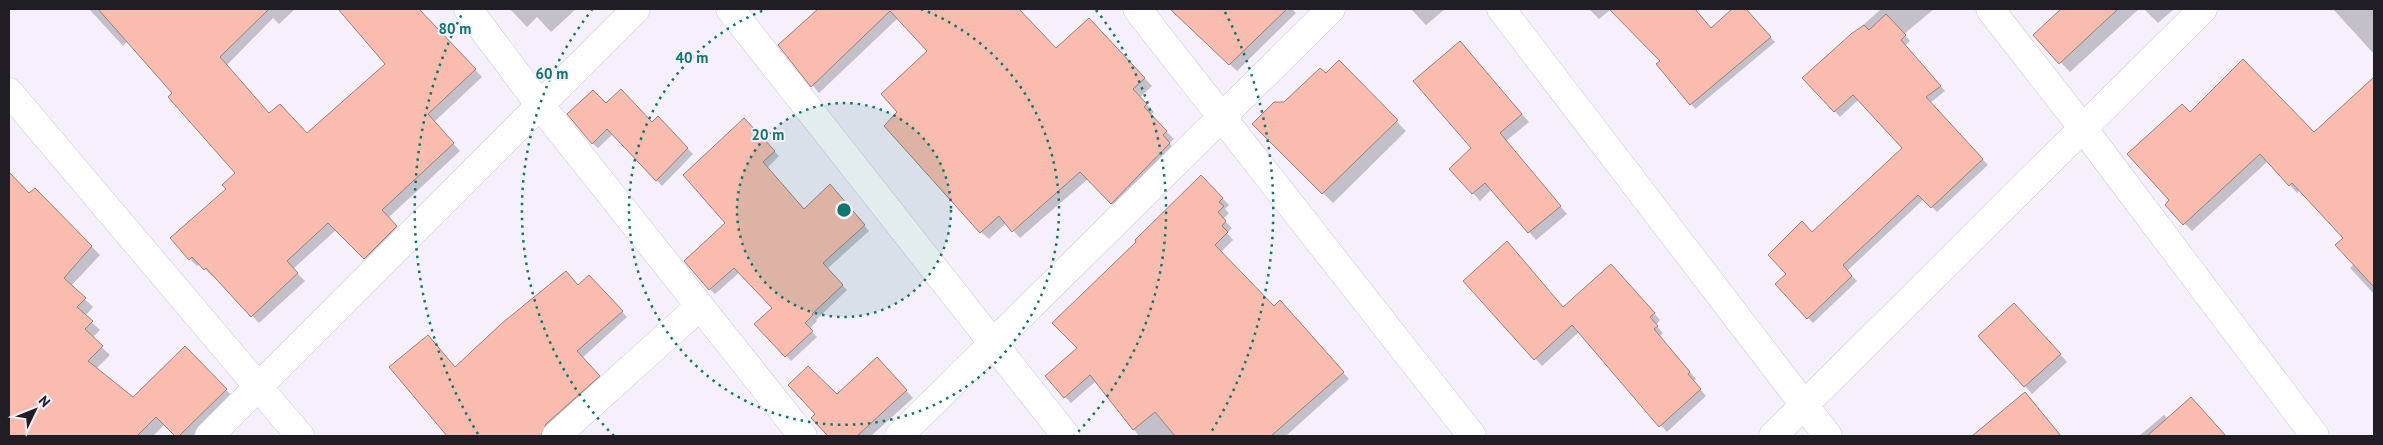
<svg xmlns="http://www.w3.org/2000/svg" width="2383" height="445" viewBox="0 0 2383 445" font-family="'PT Sans',sans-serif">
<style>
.shadow{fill:#0003}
.building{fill:#fabcae;stroke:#97817c}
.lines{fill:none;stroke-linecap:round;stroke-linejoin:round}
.minor-casing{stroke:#cfc7da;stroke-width:29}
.minor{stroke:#fff;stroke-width:28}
.ring{fill:none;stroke:#0f766e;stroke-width:2.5;stroke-dasharray:2.5 5}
.centre{fill:#0f766e;stroke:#f5f0fc;stroke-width:2.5}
.ring-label{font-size:15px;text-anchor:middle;font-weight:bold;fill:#0f766e;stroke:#f5f0fc;stroke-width:4;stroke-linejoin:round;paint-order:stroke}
</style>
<rect width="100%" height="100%" fill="#f5f0fc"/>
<g class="shadow">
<path d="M89,9H295L279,24L273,18L227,65L270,115L308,135L387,64L340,9H407L419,24H431L482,77L434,122L460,151L388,218L404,234L372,265L336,230L293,269L305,281L259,323L213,275L212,276L200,264L197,266L190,259L237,173L174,93L128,41L123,46Z"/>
<path d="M510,9H576L551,32L537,17L527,27Z"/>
<path d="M820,9H1018L1056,49L1097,27L1152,86L1140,97L1154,112L1150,115L1174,139L1169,143L1177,151L1119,211L1088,179L1020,238L1006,223L989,239L981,232L929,51L898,18L819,93L780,45Z"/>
<path d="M1182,9H1295L1293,10L1296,13L1237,71L1177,14Z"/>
<path d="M1411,9H1445L1426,25Z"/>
<path d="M1589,9H1611L1599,19Z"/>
<path d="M1611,9H1694L1712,30L1734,9H1744L1775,42L1695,109L1662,61Z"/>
<path d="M1881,9H1934L1904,34L1910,41L1905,46L1945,91L1930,103L1988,165L1937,212L1924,199L1847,271L1857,281L1813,323L1776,284L1787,274L1812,234L1904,148L1859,99L1840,117L1804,78Z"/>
<path d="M2063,9H2139L2070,72L2035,35Z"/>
<path d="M2144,9H2174L2158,23Z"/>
<path d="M2333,9H2374V54Z"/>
<path d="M1467,50L1529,122L1506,141L1567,214L1536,240L1492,189L1480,201L1451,169L1472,148Z"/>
<path d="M1339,62L1406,131L1333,203L1254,124L1326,75Z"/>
<path d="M2374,78V294L2350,268L2354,264L2345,238L2300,190L2297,193L2268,161L2192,231L2166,205L2171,200L2190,114L2314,133Z"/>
<path d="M606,105L652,124L658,118L693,154L662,186L613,134L598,148L592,143Z"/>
<path d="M744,120L779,156L767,168L804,210L835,191L869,231L827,269L847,290L816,320L817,321L809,329L817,337L791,361L756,324L774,308L740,272L715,294L710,289L727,224Z"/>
<path d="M1201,176L1229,205L1225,209L1229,213L1223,219L1232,228L1227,233L1233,240L1221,252L1274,307L1287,308L1349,379L1287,435L1288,436H1139L1096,381L1071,403L1065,397L1079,348L1138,242Z"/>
<path d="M17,182L29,195L35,190L100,255L71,286L93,307L85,316L100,330L92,338L110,355L96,369L133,399L185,348L234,398L195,436H177L165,424L153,436H127L97,409L73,436H9V190Z"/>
<path d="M1617,272L1660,320L1656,325L1663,333L1660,336L1696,379L1693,381L1706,396L1667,432L1579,332L1542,366L1465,281L1563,308Z"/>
<path d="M589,276L627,317L582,358L604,382L548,436H449L391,367L455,369L578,286Z"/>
<path d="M2021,312L2067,362L2032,394L2025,386Z"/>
<path d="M884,366L913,398L871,436H829L813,418L837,396Z"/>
<path d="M2025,394L2061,436H1974Z"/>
<path d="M2199,406L2225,436H2139L2164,415L2168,419Z"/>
</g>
<g class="building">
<path d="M98,9H269L220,57L269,113L280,104L307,133L385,64L338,9H419L476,69L428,114L454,143L382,210L397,226L364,259L328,223L287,261L298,273L251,317L206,268L204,270L192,257L189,260L170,238L226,189L222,185L235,173L168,97L172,93Z"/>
<path d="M818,9H1019L1056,48L1089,18L1145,78L1133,89L1147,104L1144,107L1167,131L1163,135L1170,143L1111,204L1080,172L1012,232L999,216L980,233L884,126L897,112L881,94L927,51L890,11L811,87L778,45Z"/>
<path d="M1170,9H1287L1229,65Z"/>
<path d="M1609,9H1695L1711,28L1732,9H1746L1771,37L1690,105L1656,64L1660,61Z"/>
<path d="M2061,9H2118L2059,64L2033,35Z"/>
<path d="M1886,14L1906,35L1901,40L1941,86L1926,97L1983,159L1931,208L1918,195L1843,265L1852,276L1807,319L1775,284L1786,274L1768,255L1802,221L1812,232L1902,148L1853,95L1834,112L1802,78L1851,34L1864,25L1869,30Z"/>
<path d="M1460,41L1522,114L1500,133L1561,206L1528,233L1485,183L1472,194L1449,169L1471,148L1413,81Z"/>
<path d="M2243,59L2314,132L2374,77V287L2335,245L2343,238L2292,183L2289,186L2260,154L2183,225L2165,205L2169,200L2127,154L2182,104L2190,112Z"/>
<path d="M1339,60L1398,120L1322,194L1252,124L1274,102H1284L1320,68L1326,73Z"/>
<path d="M621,89L652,122L658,116L688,148L656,181L607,129L592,144L567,114L593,90L606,103Z"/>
<path d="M744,118L775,151L763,162L804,209L830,184L865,225L823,263L843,285L812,314L813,315L805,323L813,331L785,357L754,324L772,308L734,268L709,290L684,261L725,223L683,175Z"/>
<path d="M9,172L29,193L35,188L92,246L64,278L86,298L77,307L93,321L85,329L103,346L88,361L133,397L185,346L227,389L179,436H175L156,417L137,436H9Z"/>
<path d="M1201,175L1223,198L1219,202L1224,206L1218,212L1226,221L1222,226L1228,232L1215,245L1274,306L1280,300L1344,372L1271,436H1175L1155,412L1133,430L1090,375L1064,398L1045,376L1077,348L1052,323L1136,242L1135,240Z"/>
<path d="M1507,241L1563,307L1611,264L1655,313L1650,317L1658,326L1654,329L1690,372L1688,374L1701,389L1659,427L1572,325L1534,360L1463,281Z"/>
<path d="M566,271L578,285L589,275L623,311L577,351L600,376L546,424L541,436H447L389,367L428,335L455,367L501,324Z"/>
<path d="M2014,303L2061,354L2024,387L1978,336Z"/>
<path d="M877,357L907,390L857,436H828L811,418L815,414L788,385L808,366L837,394Z"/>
<path d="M2025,392L2061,436H1972Z"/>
<path d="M2191,397L2226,436H2147Z"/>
</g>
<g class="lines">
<g class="minor-casing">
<g id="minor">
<path d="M468,9L540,105L803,436"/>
<path d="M730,9L1066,436"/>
<path d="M1137,9L1472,436"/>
<path d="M1501,9L1828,436"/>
<path d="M1990,9L2082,127L2315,436"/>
<path d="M9,92L300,436"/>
<path d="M209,436L636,9"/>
<path d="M556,436L699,307"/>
<path d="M899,436L1331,9"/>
<path d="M1773,436L2203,9"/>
</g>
</g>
<use href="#minor" class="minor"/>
</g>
<circle cx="844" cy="210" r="107" fill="#0f766e" fill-opacity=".12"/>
<g class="ring">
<circle cx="844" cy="210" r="107"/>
<path d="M921 9A215 215 0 1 1 767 9"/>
<path d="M614 436A322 322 0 0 1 592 10M1096 10A322 322 0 0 1 1074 436"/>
<path d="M478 434A429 429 0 0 1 463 12M1225 12A429 429 0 0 1 1210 434"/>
</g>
<circle cx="844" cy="210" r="8" class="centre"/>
<g class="ring-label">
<text x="455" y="34">80 m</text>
<text x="692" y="63">40 m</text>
<text x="552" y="79">60 m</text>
<text x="768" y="140">20 m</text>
</g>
<rect width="2383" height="445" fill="none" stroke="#201d24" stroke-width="20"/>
<g transform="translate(35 410) rotate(47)" stroke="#f5f0fc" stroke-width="4" paint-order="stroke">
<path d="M0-4L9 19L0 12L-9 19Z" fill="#201d24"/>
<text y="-8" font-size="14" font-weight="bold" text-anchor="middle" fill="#201d24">N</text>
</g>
</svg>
